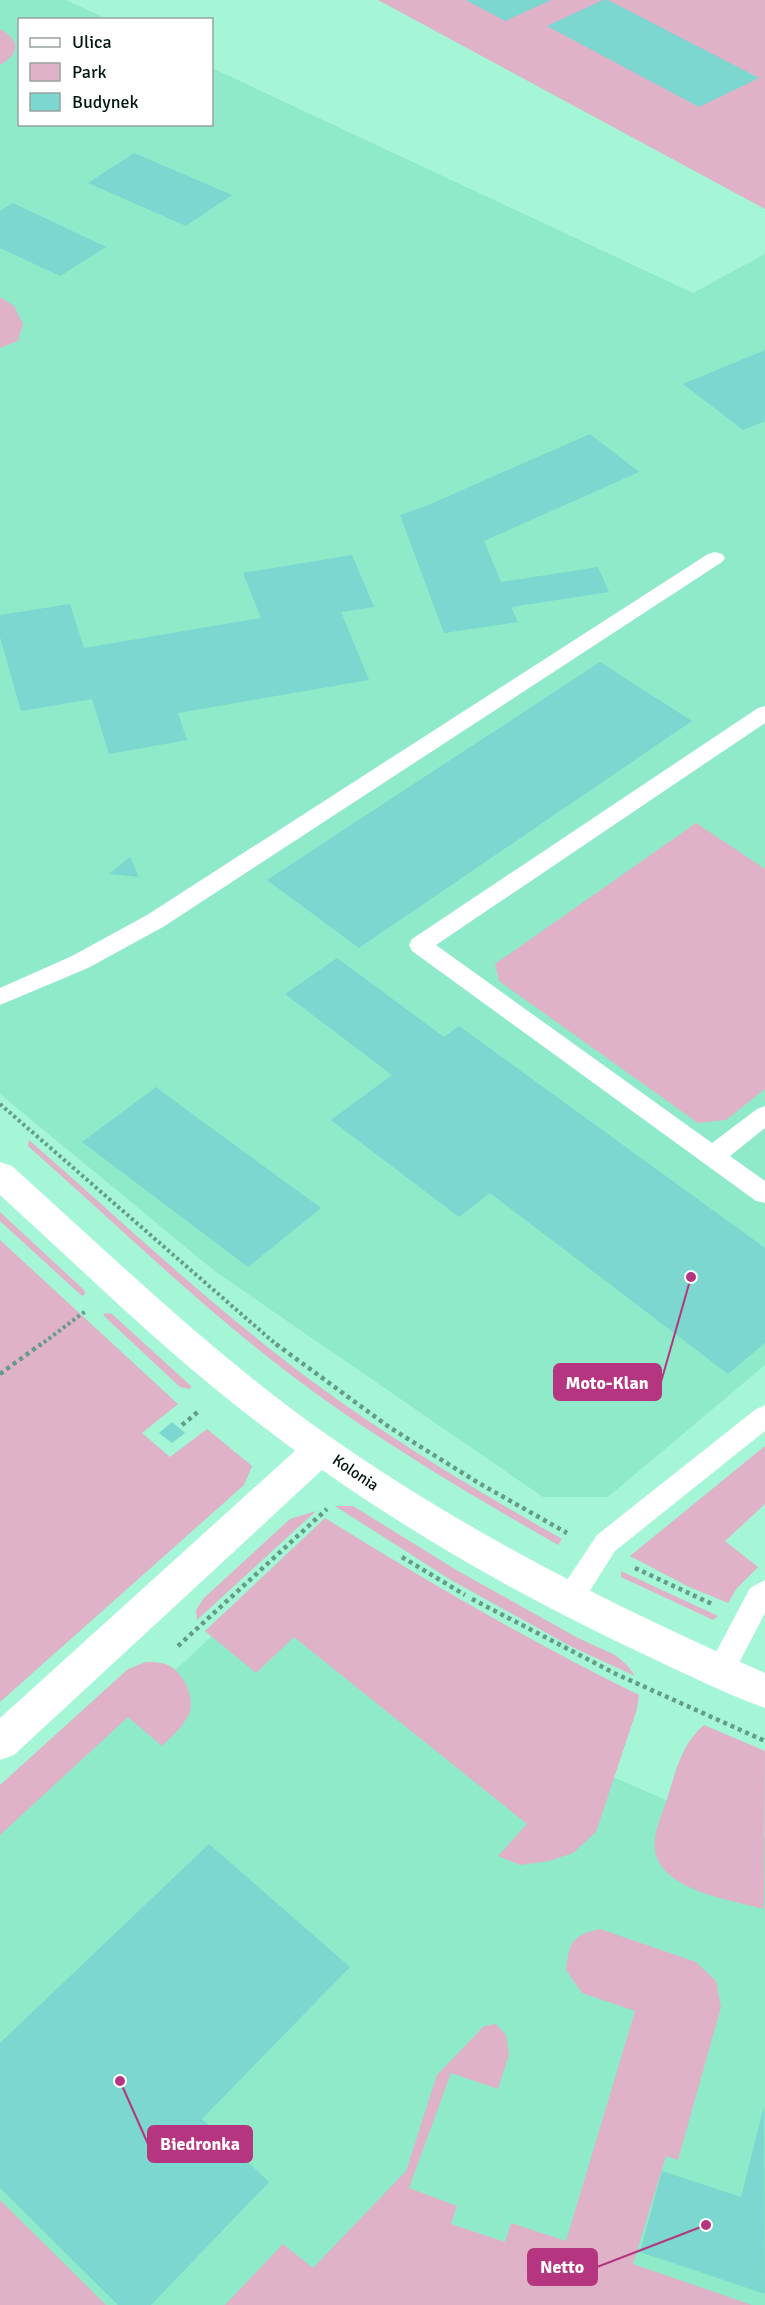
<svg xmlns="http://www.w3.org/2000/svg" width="765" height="2305" viewBox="0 0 765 2305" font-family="Signika,sans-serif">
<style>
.built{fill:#8feac9}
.green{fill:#dfb2c7}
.building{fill:#7bd7cf}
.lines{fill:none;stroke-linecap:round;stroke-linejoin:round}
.path-far1{stroke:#639c87;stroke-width:4;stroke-dasharray:3 3;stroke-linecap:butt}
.path{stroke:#639c87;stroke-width:4.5;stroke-dasharray:4 4;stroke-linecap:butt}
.service{fill:#fff;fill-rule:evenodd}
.minor{fill:#fff;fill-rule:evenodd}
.tertiary{fill:#fff;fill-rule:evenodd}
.labels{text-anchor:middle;stroke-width:6;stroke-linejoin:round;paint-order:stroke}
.street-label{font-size:16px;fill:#011710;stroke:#fff}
.leader{fill:none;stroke:#b63580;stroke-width:2}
.callout-dot{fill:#b63580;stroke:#fff;stroke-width:2}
.callout{fill:#b63580;stroke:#b63580;stroke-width:2}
.callout-label{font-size:18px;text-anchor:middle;font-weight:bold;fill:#fff}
</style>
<rect width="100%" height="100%" fill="#a5f5d7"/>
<g class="built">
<path d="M0,0H66L107,19L20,20V124H212V68L693,293L765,254V1365L608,1497H543L216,1272L0,1094Z"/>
<path d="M276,1577L511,1732L716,1822L765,1837V2305H0V1832Z"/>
</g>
<g class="green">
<path d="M378,0H765V209Z"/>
<path d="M0,29C21,41 20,53 0,65Z"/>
<path d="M0,297L14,306L23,324L18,341L0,348Z"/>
<path d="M696,823L765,869V1089L726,1120L698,1123L499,981L495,964Z"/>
<path d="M29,1140C125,1224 217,1312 320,1387C397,1443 479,1492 562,1539L558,1545C476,1498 395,1450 318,1395C215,1321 123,1230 28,1146Z"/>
<path d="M0,1212L84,1290L85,1294L82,1296L0,1221Z"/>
<path d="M0,1240L178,1404L142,1433L170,1457L207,1429L252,1466L244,1485L0,1702Z"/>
<path d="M106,1313L112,1314L192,1387L189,1389L180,1387L103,1315Z"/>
<path d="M765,1446V1504L725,1541L758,1567L737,1588L728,1603L687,1586L630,1556Z"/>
<path d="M335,1506H353L458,1571L578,1638L615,1655L627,1665L635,1676L572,1647L451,1580Z"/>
<path d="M316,1511L197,1620L196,1610L204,1598L290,1519Z"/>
<path d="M325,1518C428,1582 531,1642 639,1695L637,1709L596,1832L573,1853L549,1861L520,1865L498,1856L527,1824L294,1637L256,1673L205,1631Z"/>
<path d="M621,1571L718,1616L713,1620L621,1577Z"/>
<path d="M146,1662C152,1662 159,1662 165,1664C182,1669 196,1697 189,1714C183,1727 172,1736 162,1746L128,1717L0,1835V1785L128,1669Z"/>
<path d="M704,1725L765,1751L764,1909C732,1900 662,1891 655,1851C652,1833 664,1810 669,1793C677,1767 682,1744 704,1725Z"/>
<path d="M600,1929L696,1962L716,1981L721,2007L678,2160L666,2156L633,2264L752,2305H225L283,2244L313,2268L406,2171L437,2075L484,2026L496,2024L506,2035L509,2054L498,2089L451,2073L409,2188L457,2206L451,2224L505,2242L511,2223L566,2241L635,2011L582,1993L566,1970C569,1943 572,1935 600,1929Z"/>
<path d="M0,2200L106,2305H0Z"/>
</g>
<g class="building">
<path d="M466,0H551L505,21Z"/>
<path d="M603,0H608L759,78L699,107L547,26Z"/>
<path d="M134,153L232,195L186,226L88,183Z"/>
<path d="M13,203L106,247L60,276L0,248V211Z"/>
<path d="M765,350V421L743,430L683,384Z"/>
<path d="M590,434L639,472L484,541L501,582L598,567L609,592L511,607L518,622L444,633L400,515L426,506Z"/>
<path d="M352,555L374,607L341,612L369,680L178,713L187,740L109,754L92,699L21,711L0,637V615L70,604L84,648L261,618L243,573Z"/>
<path d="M600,662L692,721L359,948L267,880Z"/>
<path d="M130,857L139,877L109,874Z"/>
<path d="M337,958L444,1037L459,1026L765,1248V1343L728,1374L490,1193L459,1217L331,1120L392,1075L285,994Z"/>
<path d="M156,1087L214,1130L321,1208L248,1267L82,1142Z"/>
<path d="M172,1422L185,1433L172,1443L159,1433Z"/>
<path d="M209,1844L350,1967L202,2119L269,2182L151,2305H118L0,2188V2043Z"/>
<path d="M764,2106L765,2294L640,2252L662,2171L741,2197Z"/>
</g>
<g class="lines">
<g class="path-far1">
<path d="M0,1104L278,1346"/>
<path d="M39,1346L87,1310"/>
</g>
<g class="path">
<path d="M276,1344L389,1427L477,1482L567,1533"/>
<path d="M0,1374L41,1344"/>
<path d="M182,1425L199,1411"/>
<path d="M402,1557L465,1595"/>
<path d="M635,1568L712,1604"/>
<path d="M472,1599L616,1674L765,1741"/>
<path d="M178,1646L327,1509"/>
</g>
<g class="service">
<path d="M715,552L722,554L725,558L722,562L163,927L88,968L0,1005V988L72,956L147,915L708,554Z"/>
<path d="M765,706V723L436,945L712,1143L757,1109L765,1106V1128L730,1156L765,1181V1203L756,1201L412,951L409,945L412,939L758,708Z"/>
<path d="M765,1405V1431L615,1551L579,1608L569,1612L559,1608L555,1600L559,1592L597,1535L756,1409Z"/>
<path d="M765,1580V1613L730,1680L720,1683L710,1680L706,1671L750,1588Z"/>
</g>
<path class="minor" d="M321,1434L334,1439L339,1449L334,1459L14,1755L0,1760V1718L308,1439Z"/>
<path class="tertiary" d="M0,1162L12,1166C103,1248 191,1333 289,1407C436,1517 598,1599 765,1673V1708C723,1693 682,1672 641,1653C495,1585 355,1501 229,1400C149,1336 76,1264 0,1195Z"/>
</g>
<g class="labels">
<g class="street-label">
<text transform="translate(356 1472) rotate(34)" y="6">Kolonia</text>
</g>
</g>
<path class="leader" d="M691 1277L661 1382M120 2081L148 2144M706 2225L597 2267"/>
<g class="callout-dot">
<circle cx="691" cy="1277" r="6"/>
<circle cx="120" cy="2081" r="6"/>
<circle cx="706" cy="2225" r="6"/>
</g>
<g class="callout">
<rect x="554" y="1364" width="107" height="36" rx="6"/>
<rect x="148" y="2126" width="104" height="36" rx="6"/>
<rect x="528" y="2249" width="69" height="36" rx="6"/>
</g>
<g class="callout-label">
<text x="607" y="1389">Moto-Klan</text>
<text x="200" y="2150">Biedronka</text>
<text x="562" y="2273">Netto</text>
</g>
<rect x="18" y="18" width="195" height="108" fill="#ffffff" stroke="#99a29f" stroke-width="1.5"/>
<rect x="30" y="38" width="30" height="9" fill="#ffffff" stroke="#99a29f" stroke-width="1.5"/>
<text x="72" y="48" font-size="18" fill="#011710">Ulica</text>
<rect x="30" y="63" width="30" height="18" fill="#dfb2c7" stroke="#99a29f" stroke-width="1.5"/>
<text x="72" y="78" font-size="18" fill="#011710">Park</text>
<rect x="30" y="93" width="30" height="18" fill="#7bd7cf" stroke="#99a29f" stroke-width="1.5"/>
<text x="72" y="108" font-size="18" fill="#011710">Budynek</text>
</svg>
